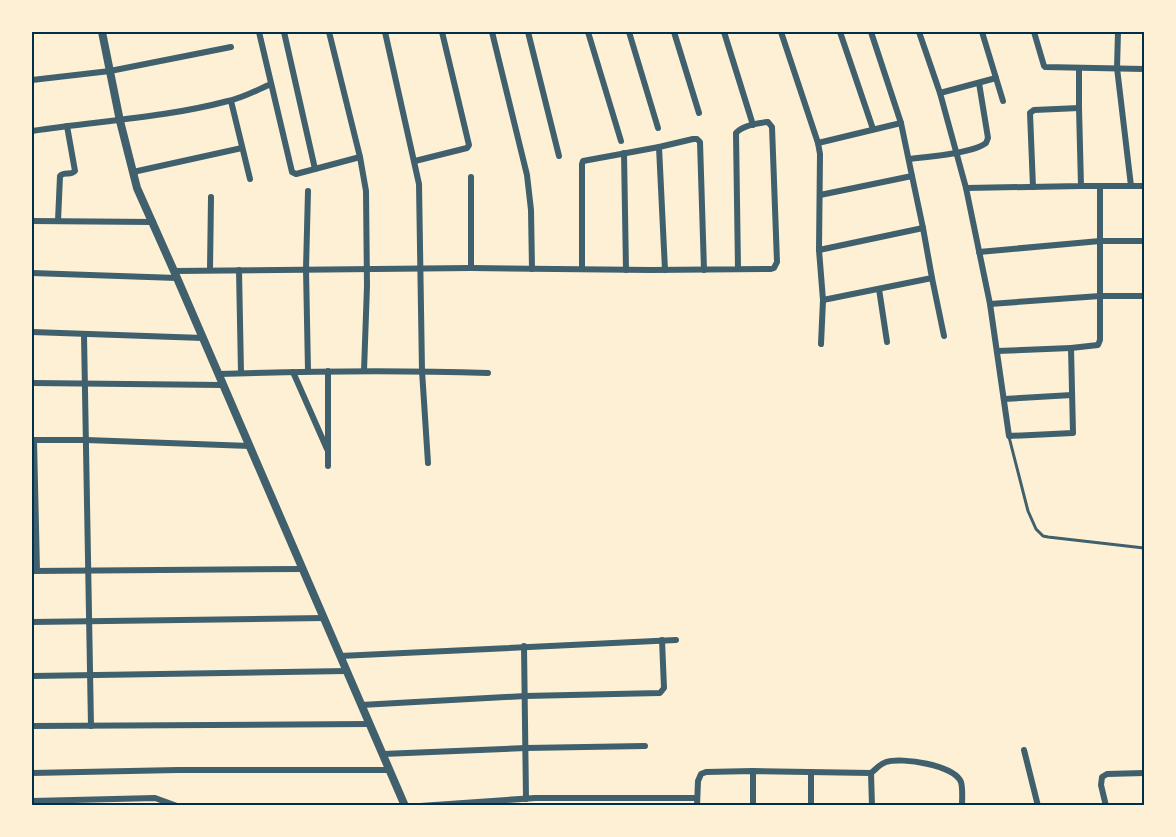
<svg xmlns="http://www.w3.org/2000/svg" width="1176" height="837" viewBox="0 0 1176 837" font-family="'Fira Sans Condensed',sans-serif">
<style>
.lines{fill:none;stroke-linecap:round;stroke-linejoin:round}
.service{stroke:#3f606c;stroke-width:3}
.minor{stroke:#3f606c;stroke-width:6}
.tertiary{stroke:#3f606c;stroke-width:8}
.neatline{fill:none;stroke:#003049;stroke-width:2}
</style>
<rect width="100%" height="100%" fill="#fdf0d5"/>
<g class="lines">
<path class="service" d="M1009,437L1028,511L1036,529L1043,536L1048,537L1144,548"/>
<g class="minor">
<path d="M259,32L292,172L296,174L315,169"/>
<path d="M284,32L315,169L360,157"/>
<path d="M329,32L360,157L366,191L367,286L364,371"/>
<path d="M385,32L419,184L422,371L428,463"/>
<path d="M492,32L527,175L531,210L532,269"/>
<path d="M528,32L559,156"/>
<path d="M588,32L621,141"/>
<path d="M629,32L658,128"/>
<path d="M674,32L699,113"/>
<path d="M724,32L753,125"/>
<path d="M781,32L818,143L820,154L819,250L823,300L821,344"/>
<path d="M840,32L873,129"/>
<path d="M871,32L901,123"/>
<path d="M919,32L940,93L966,188L990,304L1009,436L1073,433L1071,348L1098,345L1100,340V186H1144"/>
<path d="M982,32L1003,101"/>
<path d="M1034,32L1044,66L1045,67L1144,69"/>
<path d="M1118,32L1117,68L1131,186"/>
<path d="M32,80L110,71L231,47"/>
<path d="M940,93L996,78"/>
<path d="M231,101L250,179"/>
<path d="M32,131C97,121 164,118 228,101C243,98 257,90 271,84"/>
<path d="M818,143L901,123L912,176L820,195"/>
<path d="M659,147L665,270"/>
<path d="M624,153L626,270"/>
<path d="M909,159C927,157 974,153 986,143L988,138L979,83"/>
<path d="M415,161L467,148L469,145L442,32"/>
<path d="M133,172L242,148"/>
<path d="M912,176L923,228"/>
<path d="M471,177V268"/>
<path d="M1081,186H1100"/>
<path d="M1033,187L1030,113L1034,110L1079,108"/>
<path d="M966,188L1081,186L1079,108V68"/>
<path d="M32,221L153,222"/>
<path d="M58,221L60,176C64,171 71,176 75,171L67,126"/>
<path d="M819,250L923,228L932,278L823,300"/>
<path d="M979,252L1100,241H1144"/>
<path d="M582,269V164L583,161L659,147L693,139H697L700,142L704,270"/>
<path d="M210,270L211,197"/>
<path d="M239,270L241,373"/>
<path d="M174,271L471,268L651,270L771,269L774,268L777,262L772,127L768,122C758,123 743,125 736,133L738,269"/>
<path d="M32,273L177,278"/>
<path d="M932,278L944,336"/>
<path d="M879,289L887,342"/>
<path d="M990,304L1100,296H1144"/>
<path d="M32,332L203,338"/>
<path d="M84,335L91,726"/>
<path d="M997,351L1071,348"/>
<path d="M308,371L306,269L308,191"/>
<path d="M328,371V466"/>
<path d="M293,372L327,449"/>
<path d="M219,374C309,371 398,370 488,373"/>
<path d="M32,383L223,385"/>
<path d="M1004,399L1072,395"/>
<path d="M32,440H86L250,446"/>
<path d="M34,440L37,571"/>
<path d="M32,571L303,569"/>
<path d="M32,622L324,618"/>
<path d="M524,646L526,799"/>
<path d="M340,656L676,640"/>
<path d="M32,676L347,671"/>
<path d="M361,705L525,696L660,693L664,688L662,640"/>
<path d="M32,726L369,724"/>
<path d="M1024,750L1038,806"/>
<path d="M383,754L526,748L645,746"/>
<path d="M811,772V806"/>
<path d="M32,773L178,770H390"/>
<path d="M871,773C876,769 880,764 886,762C902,757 954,765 961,782C963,789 962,798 962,806"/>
<path d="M32,801L155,798L177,806"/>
<path d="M420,806L535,798H697"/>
<path d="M697,806L698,781L701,774L706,772L753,771L871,773L872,806"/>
<path d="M753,806V771"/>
<path d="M1106,806L1101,785L1102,777L1107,774L1144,773"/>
</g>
<path class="tertiary" d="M102,32L120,121L137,188L174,271L405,806"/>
</g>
<rect width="1176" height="837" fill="none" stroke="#fdf0d5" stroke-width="66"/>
<rect x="33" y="33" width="1110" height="771" class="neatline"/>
</svg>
